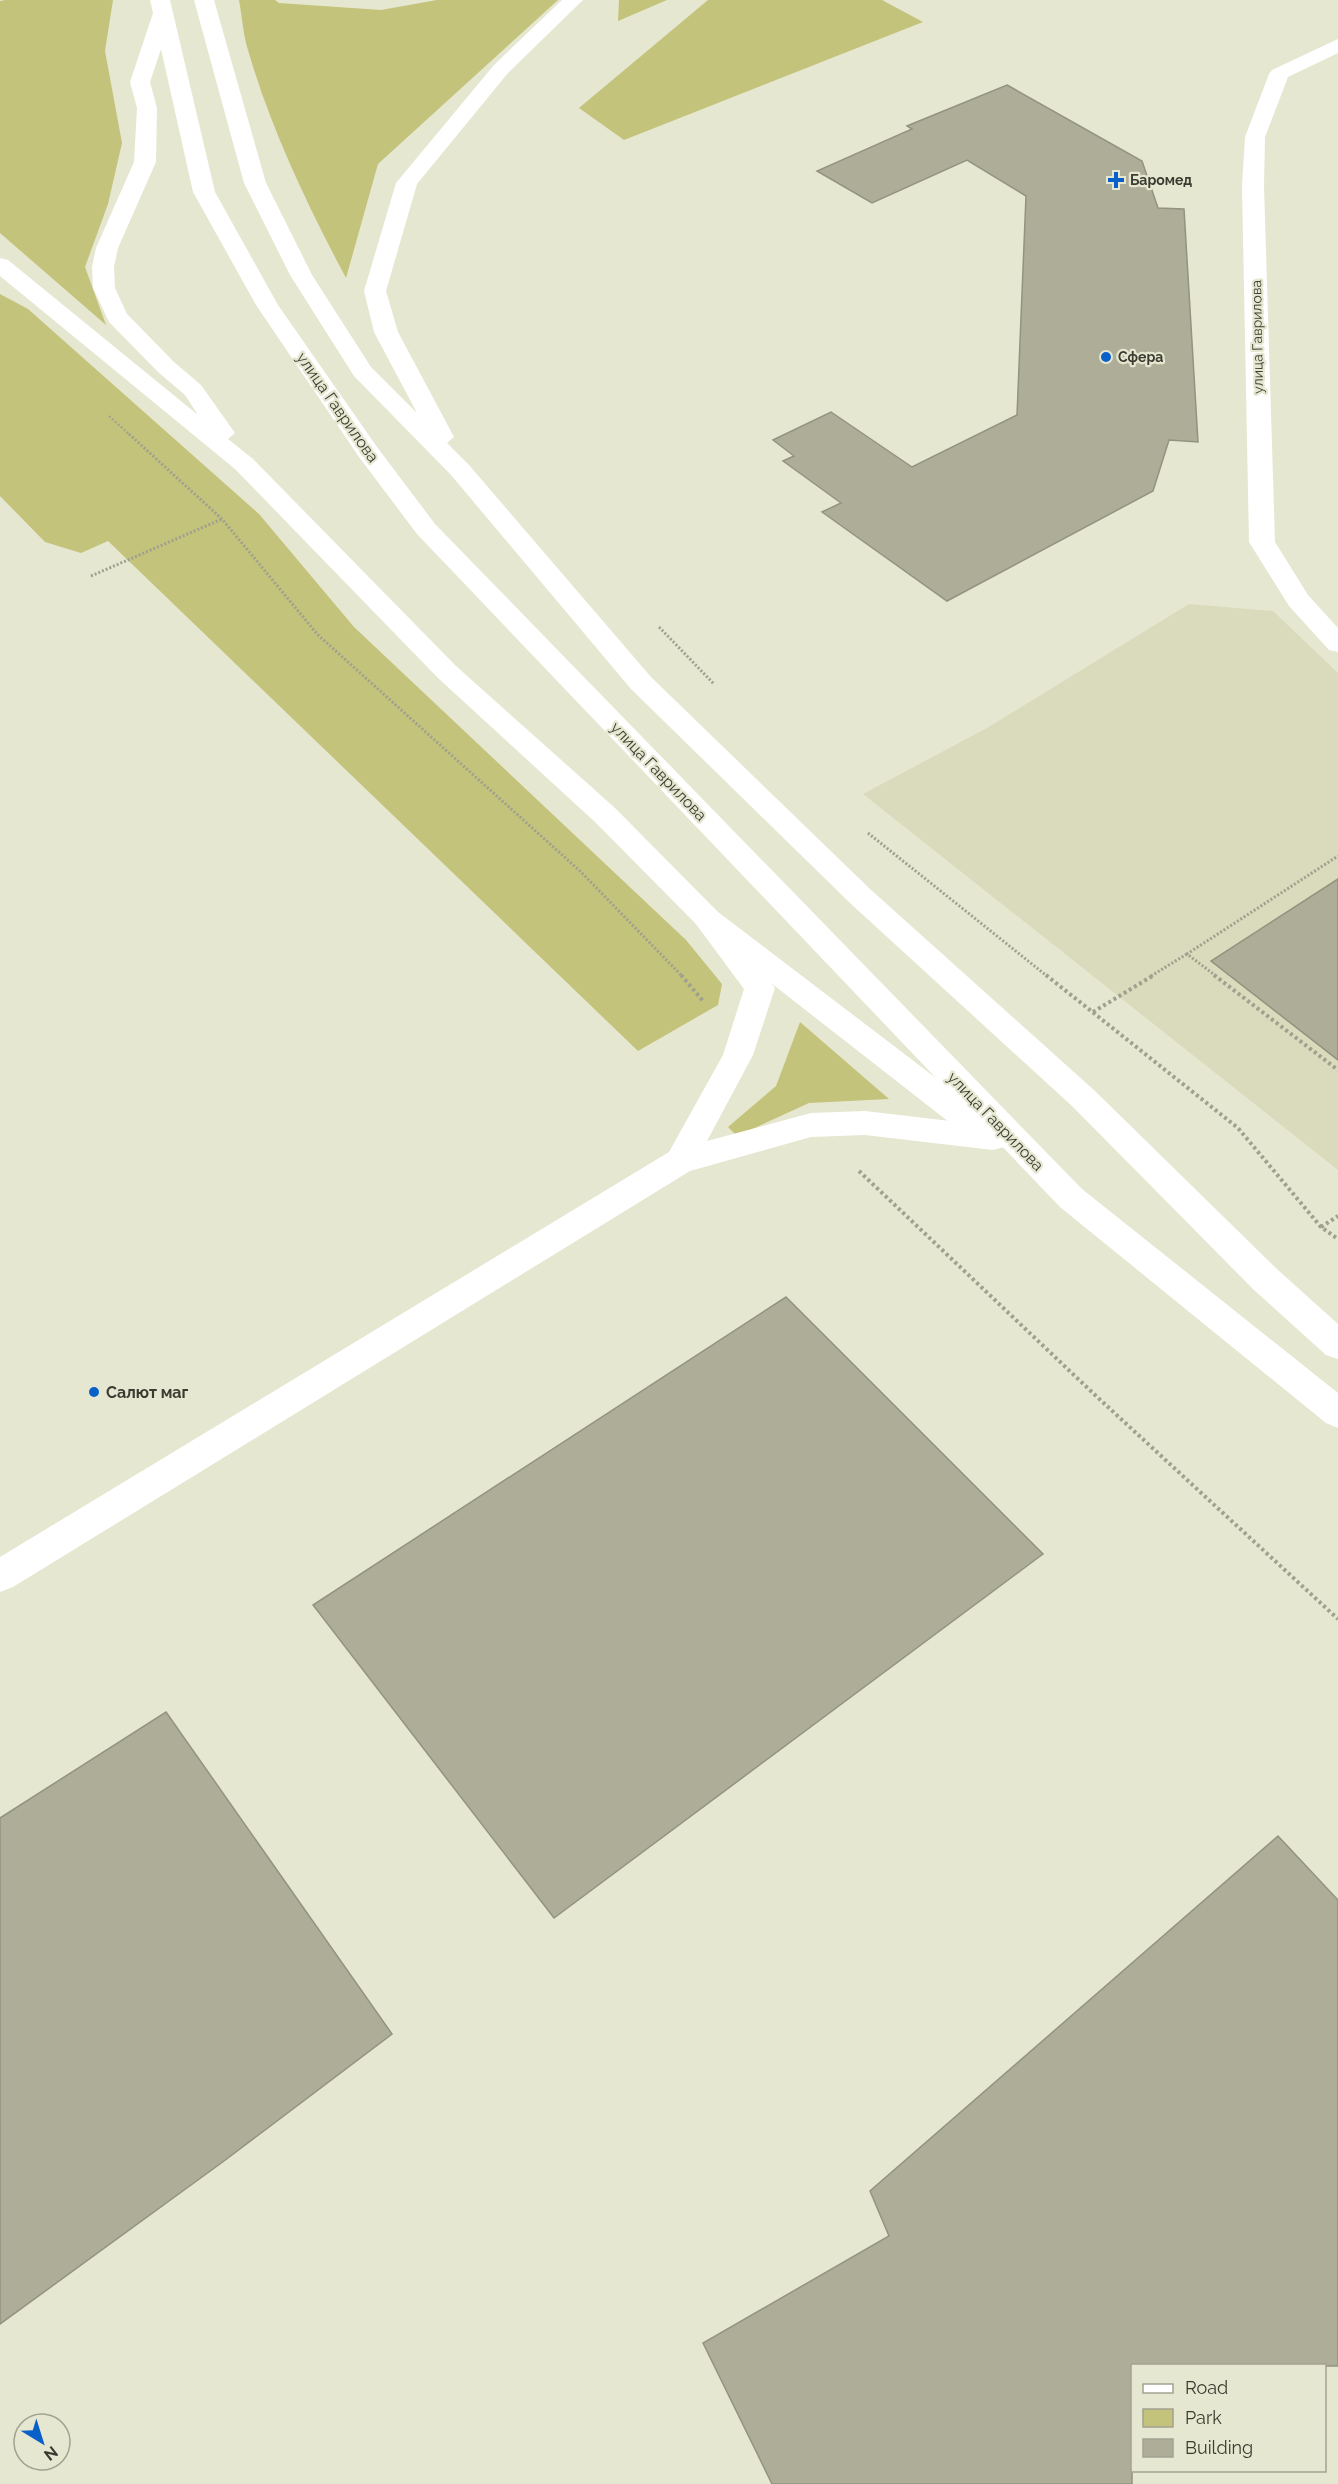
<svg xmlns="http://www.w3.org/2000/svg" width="1338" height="2484" viewBox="0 0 1338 2484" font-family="Raleway,sans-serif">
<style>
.built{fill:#dadabc}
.green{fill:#c3c37b}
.building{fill:#adad98;stroke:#93947f;stroke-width:1.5}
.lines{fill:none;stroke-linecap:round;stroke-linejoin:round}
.path-far2{stroke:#a0a08f;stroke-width:2;stroke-dasharray:2 2;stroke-linecap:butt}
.path-far1{stroke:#a0a08f;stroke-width:3;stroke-dasharray:2 2;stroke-linecap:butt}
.path{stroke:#a0a08f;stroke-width:4;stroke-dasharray:3 3;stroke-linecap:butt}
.service{fill:#fff;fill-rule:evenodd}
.minor{fill:#fff;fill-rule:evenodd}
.secondary{fill:#fff;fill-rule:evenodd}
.poi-dot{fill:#0a60c9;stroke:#e6e7d0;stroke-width:2}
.labels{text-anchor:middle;stroke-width:4.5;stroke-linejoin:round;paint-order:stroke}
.far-poi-label{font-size:14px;font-weight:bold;fill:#3b3b32;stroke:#e6e7d0;text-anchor:start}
.far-street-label{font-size:14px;fill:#3b3b32;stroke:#e6e7d0}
.street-label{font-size:16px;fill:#3b3b32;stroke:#e6e7d0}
.poi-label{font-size:16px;font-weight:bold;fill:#3b3b32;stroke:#e6e7d0;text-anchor:start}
</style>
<rect width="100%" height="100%" fill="#e6e7d0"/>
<path class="built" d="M1189,604L1273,611L1338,673V1170L863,794L987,728Z"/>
<g class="green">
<path d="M5,0H113L105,51L122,143L108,204L85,267L106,325L0,233V1Z"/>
<path d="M239,0H275L279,3L381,10L437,0H558L378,164L346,278C308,207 270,127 248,50C243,34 242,16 239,0Z"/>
<path d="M619,0H667L618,21Z"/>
<path d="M708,0H882L923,22L624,140L579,108Z"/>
<path d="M0,294L28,309L259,514L354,627L686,940L722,984L718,1005L638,1051L108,541L81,553L45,542L0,496Z"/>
<path d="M800,1022L889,1099L809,1103L737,1136L728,1127L776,1086Z"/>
</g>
<g class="building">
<path d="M1007,85L1142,161L1158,208L1184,209L1198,442L1169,440L1153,491L947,601L822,512L841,503L783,461L794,456L773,440L831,412L912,467L1017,415L1026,196L967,160L872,203L817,171L912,129L907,126Z"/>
<path d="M1338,879V1060L1211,961Z"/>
<path d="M786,1297L1043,1554L554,1918L313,1605Z"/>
<path d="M166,1712L392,2034L224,2161L0,2324V1818Z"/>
<path d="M1278,1836L1338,1900V2366H1132V2484H772L703,2343L889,2236L870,2191Z"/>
</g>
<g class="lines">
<path class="path-far2" d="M109,416L130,435"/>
<g class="path-far1">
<path d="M129,434L222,519L318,635L580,871L682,976"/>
<path d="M91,576L222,519"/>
<path d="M659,627L714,684"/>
<path d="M868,833L1047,976"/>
<path d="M1151,976L1187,954"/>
<path d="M1216,976L1187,954L1338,856"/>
</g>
<g class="path">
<path d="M681,975L703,1001"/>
<path d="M1046,975L1238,1128L1321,1227L1338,1239"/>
<path d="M1214,975L1338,1070"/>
<path d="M1093,1012L1154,975"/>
<path d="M859,1171L1095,1395L1338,1619"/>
<path d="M1321,1227L1338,1216"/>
</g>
<path class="service" d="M708,909L718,913L775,988L753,1055L707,1141L811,1113L865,1111L993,1126L1004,1129L1009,1138L1004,1147L993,1150L865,1135L811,1137L690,1171L13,1587L0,1592V1557L669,1152L723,1055L744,989L693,920L698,913Z"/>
<path class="minor" d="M1338,39V53L1288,77L1265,137L1264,186L1275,542L1308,595L1338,628V652L1329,650L1289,606L1249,542L1242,186L1245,137L1269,74L1272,70Z"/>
<g class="secondary">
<path d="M150,0H170L215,192L278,305L377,447L435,524L1082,1189L1338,1393V1428L1326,1423L1060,1207L995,1139L983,1143L972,1140L698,926L595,822L438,678L235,469L0,276V258L8,260L198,415L185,395L158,372L109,322L93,288L92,267L96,248L134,162L137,108L130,82L153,13ZM161,49L193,192L256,305L359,457L417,534L936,1078L718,912L615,808L456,666L253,459L228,439L235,433L201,385L174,362L127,314L115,288L114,267L118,248L156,162L157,108L150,82Z"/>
<path d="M194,0H214L266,183L312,275L371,367L417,413L374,332L364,291L396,183L494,65L562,0H583L508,73L417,184L386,291L398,332L454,437L447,443L469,465L651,677L870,889L1095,1091L1278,1270L1338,1324V1359L1326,1355L1254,1290L1073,1107L850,903L631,689L451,475L354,376L290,275L244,183Z"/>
</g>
</g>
<g class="poi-dot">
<path d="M1113 171h6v6h6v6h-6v6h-6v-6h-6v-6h6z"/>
<circle cx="1106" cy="357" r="6"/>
<circle cx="94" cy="1392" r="6"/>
</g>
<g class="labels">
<g class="far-poi-label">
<text x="1130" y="185">Баромед</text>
<text x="1118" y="362">Сфера</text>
</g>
<g class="far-street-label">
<text transform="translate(1257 337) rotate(-91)" y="5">улица Гаврилова</text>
</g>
<g class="street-label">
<text transform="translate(338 407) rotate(55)" y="6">улица Гаврилова</text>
<text transform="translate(659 771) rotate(46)" y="6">улица Гаврилова</text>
<text transform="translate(996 1121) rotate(46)" y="6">улица Гаврилова</text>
</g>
<g class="poi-label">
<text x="106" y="1398">Салют маг</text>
</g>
</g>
<rect x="1131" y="2364" width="195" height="108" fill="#e6e7d0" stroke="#a2a291" stroke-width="1.5"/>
<rect x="1143" y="2384" width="30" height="9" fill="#ffffff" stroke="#a2a291" stroke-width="1.5"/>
<text x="1185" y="2394" font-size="18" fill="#3b3b32">Road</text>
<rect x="1143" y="2409" width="30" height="18" fill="#c3c37b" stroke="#a2a291" stroke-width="1.5"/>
<text x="1185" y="2424" font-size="18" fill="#3b3b32">Park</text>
<rect x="1143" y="2439" width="30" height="18" fill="#adad98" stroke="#a2a291" stroke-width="1.5"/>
<text x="1185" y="2454" font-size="18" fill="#3b3b32">Building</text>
<g transform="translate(42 2442) rotate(142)"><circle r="28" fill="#e6e7d0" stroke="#a2a291" stroke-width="1.5"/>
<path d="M0-4.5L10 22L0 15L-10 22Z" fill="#0a60c9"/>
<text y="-9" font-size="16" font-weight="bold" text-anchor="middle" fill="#3b3b32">N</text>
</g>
</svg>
